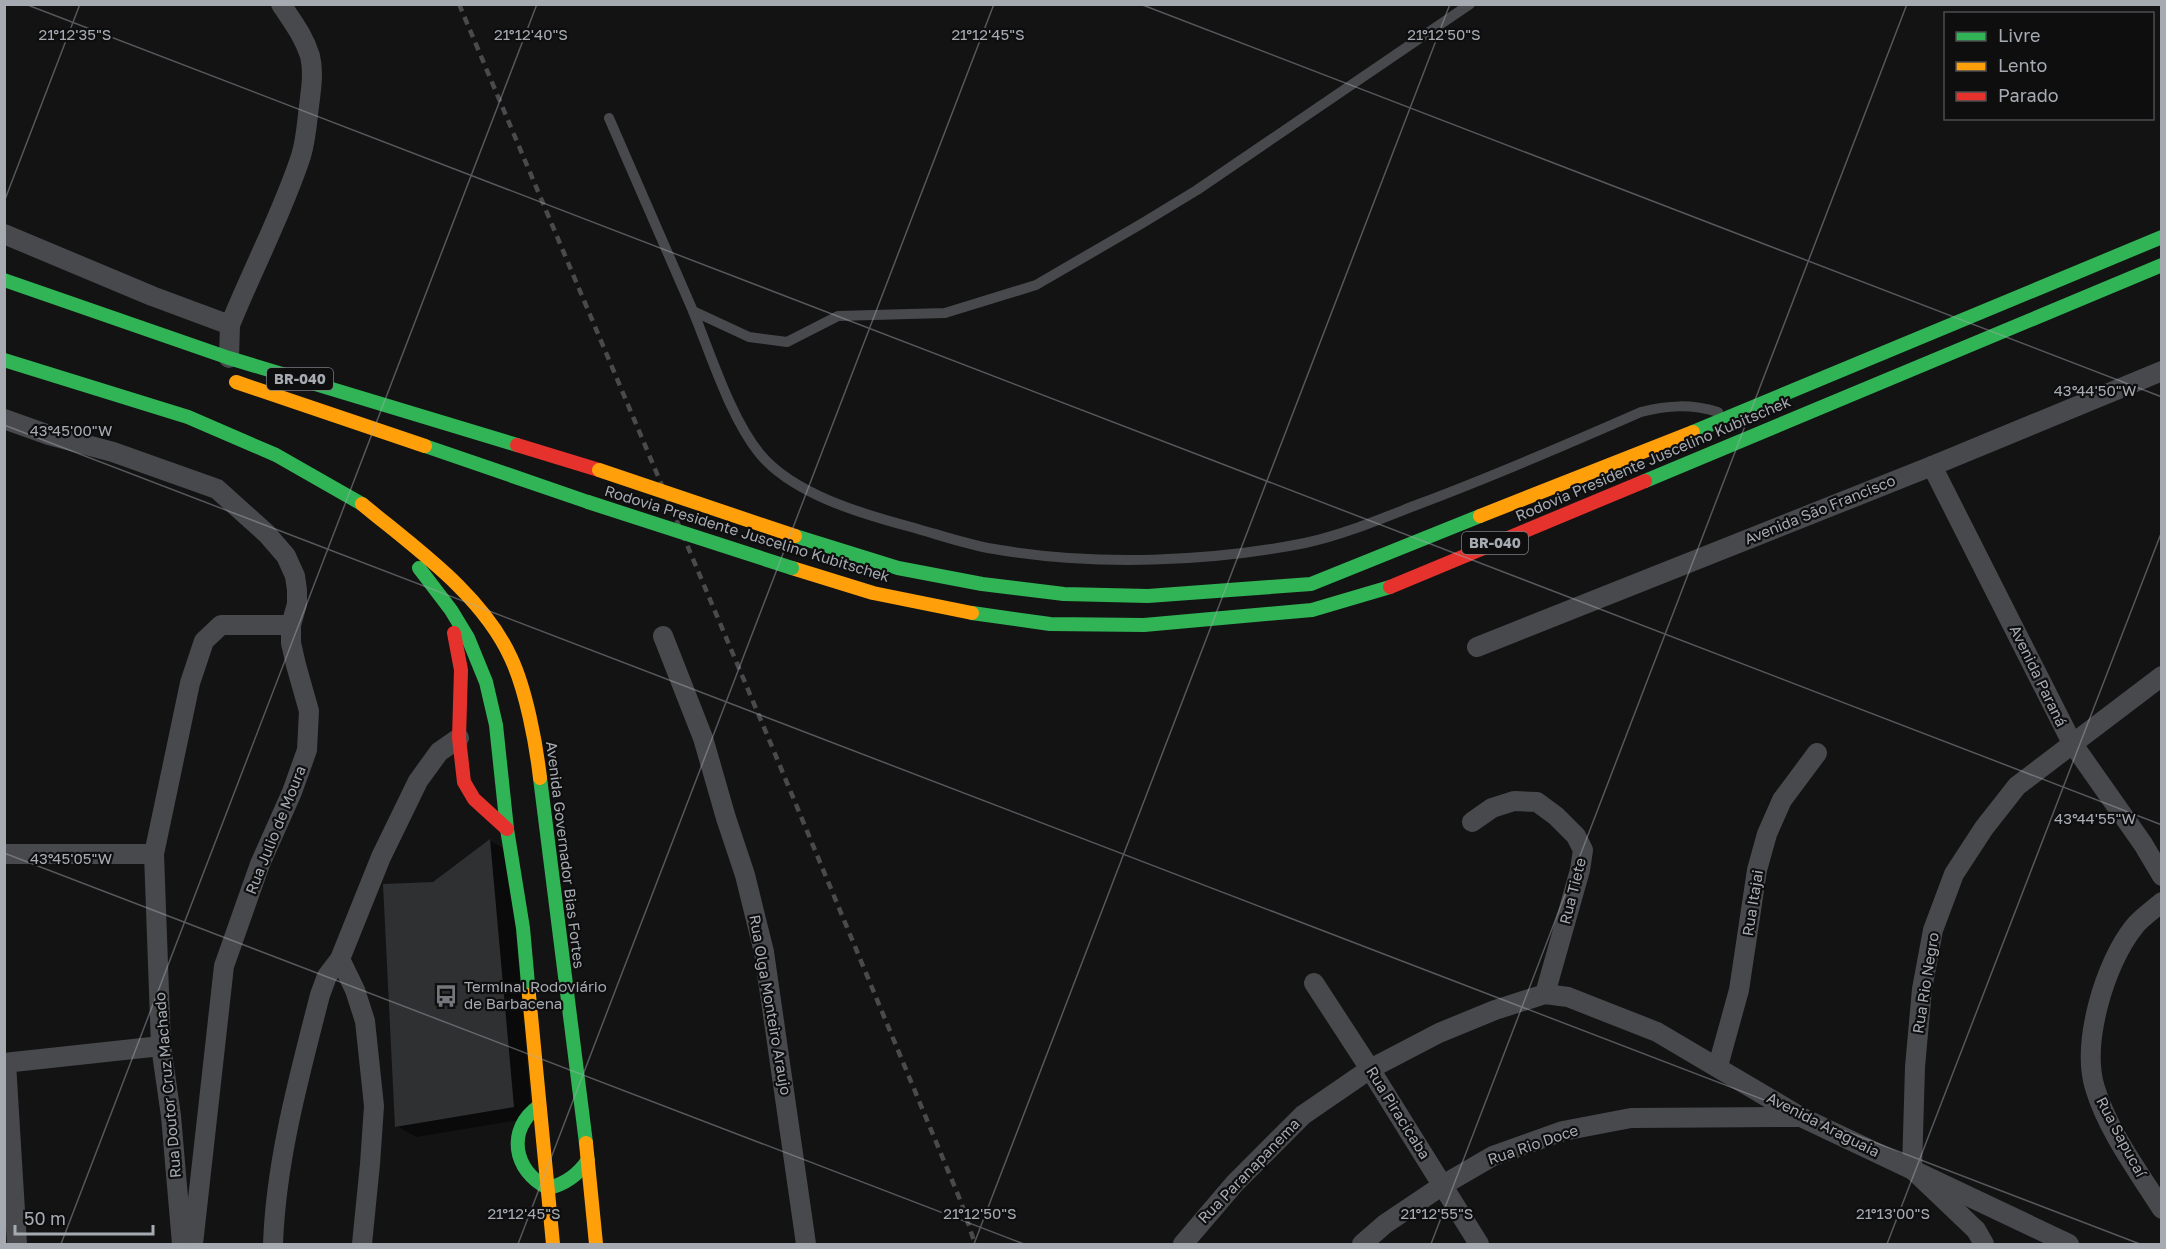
<svg xmlns="http://www.w3.org/2000/svg" width="2166" height="1249" viewBox="0 0 2166 1249" font-family="'Golos Text',sans-serif">
<style>
.shadow{fill:#0007}
.building{fill:#2f3031}
.lines{fill:none;stroke-linecap:round;stroke-linejoin:round}
.lane{stroke:#48494c;stroke-width:10}
.street{stroke:#48494c;stroke-width:20}
.fast{stroke:#30b455;stroke-width:14}
.slow{stroke:#ff9f0a;stroke-width:14}
.jam{stroke:#e5322d;stroke-width:14}
.rail{stroke:#494a4c;stroke-width:4.5;stroke-dasharray:8 6;stroke-linecap:butt}
.fast-bridge{stroke:#30b455;stroke-width:14}
.slow-bridge{stroke:#ff9f0a;stroke-width:14}
.ticks{fill:none;stroke:#a6abb2;stroke-width:1.5;stroke-opacity:0.45}
.labels{text-anchor:middle;stroke-width:4.5;stroke-linejoin:round;paint-order:stroke}
.shield{fill:#0e0e0f;stroke:#787c81;stroke-width:1.5}
.shield-label{font-size:14px;font-weight:bold;fill:#a6abb2}
.street-label{font-size:15px;fill:#a6abb2;stroke:#0e0e0f}
.poi-label{font-size:15px;fill:#a6abb2;stroke:#0e0e0f;text-anchor:start}
.ticks-label{font-size:15px;text-anchor:middle;fill:#a6abb2;stroke:#0e0e0f;stroke-width:4.5;stroke-linejoin:round;paint-order:stroke}
</style>
<rect width="100%" height="100%" fill="#131314"/>
<path class="shadow" d="M490,841L509,851L532,1118L416,1137L397,1126L433,883Z"/>
<path class="building" d="M490,839L514,1107L395,1127L383,884L433,882Z"/>
<g class="lines">
<g class="lane">
<path d="M609,118L693,311L749,337L787,342L838,316L945,313L1036,285L1141,224L1197,190L1470,4"/>
<path d="M693,311C711,355 731,419 760,454C793,494 862,514 911,527C940,535 970,546 1000,550C1097,566 1210,562 1305,543C1343,535 1383,518 1419,504C1494,476 1568,444 1641,412C1668,405 1691,404 1718,412"/>
</g>
<g class="street">
<path d="M4,234L152,296L230,325L229,358"/>
<path d="M230,325C253,268 282,214 301,156C306,140 307,122 309,106C311,90 314,72 310,56C304,36 292,21 281,4"/>
<path d="M4,419L49,435L113,452L217,489L267,534L286,556L295,576L297,590V604L291,625V643L296,665L309,711L307,750L292,792L260,864L224,966L193,1244"/>
<path d="M1932,466L2072,743L2143,844L2162,876"/>
<path d="M663,636L703,738L726,818L745,875L764,952L806,1244"/>
<path d="M1477,647L1932,466L2162,371"/>
<path d="M1472,822L1492,808L1514,801L1537,802L1556,816L1576,836L1583,850L1580,870L1545,994"/>
<path d="M4,854H154"/>
<path d="M2162,902C2153,910 2141,918 2134,927C2105,963 2081,1043 2095,1088C2108,1131 2138,1171 2162,1209"/>
<path d="M340,959L355,990L365,1021L374,1106L370,1164L362,1244"/>
<path d="M1314,983L1370,1069L1479,1244"/>
<path d="M4,1063L161,1046"/>
<path d="M6,1063L17,1244"/>
<path d="M1718,1066L1739,990L1757,870L1767,834L1782,800L1817,753"/>
<path d="M182,1244L171,1116L161,1046L154,854L190,683L204,641L221,625H291"/>
<path d="M273,1244C276,1160 299,1077 320,995L327,976L340,959L381,857L418,781L439,752L459,738"/>
<path d="M1183,1244L1235,1183L1303,1115L1370,1069L1439,1033L1495,1010L1545,994L1568,997L1657,1032L1801,1117L2069,1244"/>
<path d="M1362,1244L1385,1224L1443,1185L1493,1156L1563,1131L1631,1118L1798,1117"/>
<path d="M1984,1244L1976,1230L1912,1169L1915,1067L1922,989L1933,930L1954,874L1984,828L2017,786L2162,676"/>
</g>
<g class="fast">
<path d="M4,280L229,358L517,445"/>
<path d="M4,360L188,417L276,455L362,504"/>
<path d="M1693,432L2162,237"/>
<path d="M425,446L588,502"/>
<path d="M1645,481L2162,265"/>
<path d="M795,536L898,568L982,584L1064,594L1148,596L1311,584L1480,516"/>
<path d="M419,568L451,610L468,638L486,682L496,725L507,829L523,928L529,995"/>
<path d="M972,613L1050,624L1144,625L1312,610L1390,587"/>
<path d="M540,778L586,1143"/>
<path d="M539,1106C506,1129 513,1171 548,1188C566,1184 578,1175 588,1160"/>
</g>
<g class="slow">
<path d="M236,382L425,446"/>
<path d="M362,504C415,548 482,594 511,658C526,690 536,743 540,778"/>
<path d="M1480,516L1693,432"/>
<path d="M792,568L873,593L972,613"/>
<path d="M529,995L553,1244"/>
<path d="M586,1143L596,1244"/>
</g>
<g class="jam">
<path d="M517,445L599,470"/>
<path d="M1390,587L1645,481"/>
<path d="M454,633L461,670L459,738L464,782L474,799L507,829"/>
</g>
<path class="rail" d="M459,4L768,737L961,1202L975,1244"/>
<path class="fast-bridge" d="M588,502L792,568"/>
<path class="slow-bridge" d="M599,470L795,536"/>
</g>
<path class="ticks" d="M25,4L2162,825M1140,4L2162,397M4,202L80,4M4,425L2140,1244M4,853L1024,1244M61,1244L537,4M518,1244L994,4M974,1244L1450,4M1431,1244L1907,4M1887,1244L2162,531"/>
<defs>
<g id="bus-bare" transform="scale(1.8)"><path d="M-5-6H5V4H4V6H2V4H-2V6H-4V4H-5ZM-3.5-4V0h7V-4ZM-3.5 1.2v1.5H-2V1.2ZM2 1.2v1.5H3.5V1.2Z" fill="#73767b" stroke="#0e0e0f" stroke-width="2.5" paint-order="stroke"/></g>
</defs>
<g fill-rule="evenodd">
<use href="#bus-bare" x="446" y="996"/>
</g>
<g class="labels">
<g class="shield">
<rect x="267" y="368" width="66" height="22" rx="4.5"/>
<rect x="1462" y="532" width="66" height="22" rx="4.5"/>
</g>
<g class="shield-label">
<text x="300" y="384">BR-040</text>
<text x="1495" y="548">BR-040</text>
</g>
<g class="street-label">
<text transform="translate(1653 459) rotate(-23)" y="5">Rodovia Presidente Juscelino Kubitschek</text>
<text transform="translate(1820 510) rotate(-22)" y="5">Avenida São Francisco</text>
<text transform="translate(747 534) rotate(17)" y="5">Rodovia Presidente Juscelino Kubitschek</text>
<text transform="translate(2038 676) rotate(64)" y="5">Avenida Paraná</text>
<text transform="translate(276 830) rotate(-68)" y="5">Rua Julio de Moura</text>
<text transform="translate(565 855) rotate(83)" y="5">Avenida Governador Bias Fortes</text>
<text transform="translate(1573 891) rotate(-76)" y="5">Rua Tiete</text>
<text transform="translate(1753 903) rotate(-81)" y="5">Rua Itajai</text>
<text transform="translate(1926 983) rotate(-81)" y="5">Rua Rio Negro</text>
<text transform="translate(770 1005) rotate(80)" y="5">Rua Olga Monteiro Araujo</text>
<text transform="translate(168 1085) rotate(-95)" y="5">Rua Doutor Cruz Machado</text>
<text transform="translate(1398 1113) rotate(58)" y="5">Rua Piracicaba</text>
<text transform="translate(1823 1125) rotate(27)" y="5">Avenida Araguaia</text>
<text transform="translate(2121 1137) rotate(62)" y="5">Rua Sapucaí</text>
<text transform="translate(1533 1145) rotate(-19)" y="5">Rua Rio Doce</text>
<text transform="translate(1249 1171) rotate(-46)" y="5">Rua Paranapanema</text>
</g>
<g class="poi-label">
<text x="464" y="992">Terminal Rodoviário<tspan x="464" dy="17">de Barbacena</tspan></text>
</g>
</g>
<g class="ticks-label">
<text x="75" y="40">21°12'35"S</text>
<text x="531" y="40">21°12'40"S</text>
<text x="988" y="40">21°12'45"S</text>
<text x="1444" y="40">21°12'50"S</text>
<text x="2095" y="396">43°44'50"W</text>
<text x="71" y="436">43°45'00"W</text>
<text x="2095" y="824">43°44'55"W</text>
<text x="71" y="864">43°45'05"W</text>
<text x="524" y="1219">21°12'45"S</text>
<text x="980" y="1219">21°12'50"S</text>
<text x="1437" y="1219">21°12'55"S</text>
<text x="1893" y="1219">21°13'00"S</text>
</g>
<rect width="2166" height="1249" fill="none" stroke="#a6abb2" stroke-width="12"/>
<rect x="1944" y="12" width="210" height="108" fill="#0e0e0f" stroke="#4b4d50" stroke-width="1.5"/>
<rect x="1956" y="32" width="30" height="9" fill="#30b455" stroke="#4b4d50" stroke-width="1.5"/>
<text x="1998" y="42" font-size="18" fill="#a6abb2">Livre</text>
<rect x="1956" y="62" width="30" height="9" fill="#ff9f0a" stroke="#4b4d50" stroke-width="1.5"/>
<text x="1998" y="72" font-size="18" fill="#a6abb2">Lento</text>
<rect x="1956" y="92" width="30" height="9" fill="#e5322d" stroke="#4b4d50" stroke-width="1.5"/>
<text x="1998" y="102" font-size="18" fill="#a6abb2">Parado</text>
<path d="M15 1225v9h138v-9" fill="none" stroke="#a6abb2" stroke-width="3"/>
<text x="24" y="1225" font-size="18" fill="#a6abb2" stroke="#0e0e0f" stroke-width="4.5" paint-order="stroke">50 m</text>
</svg>
